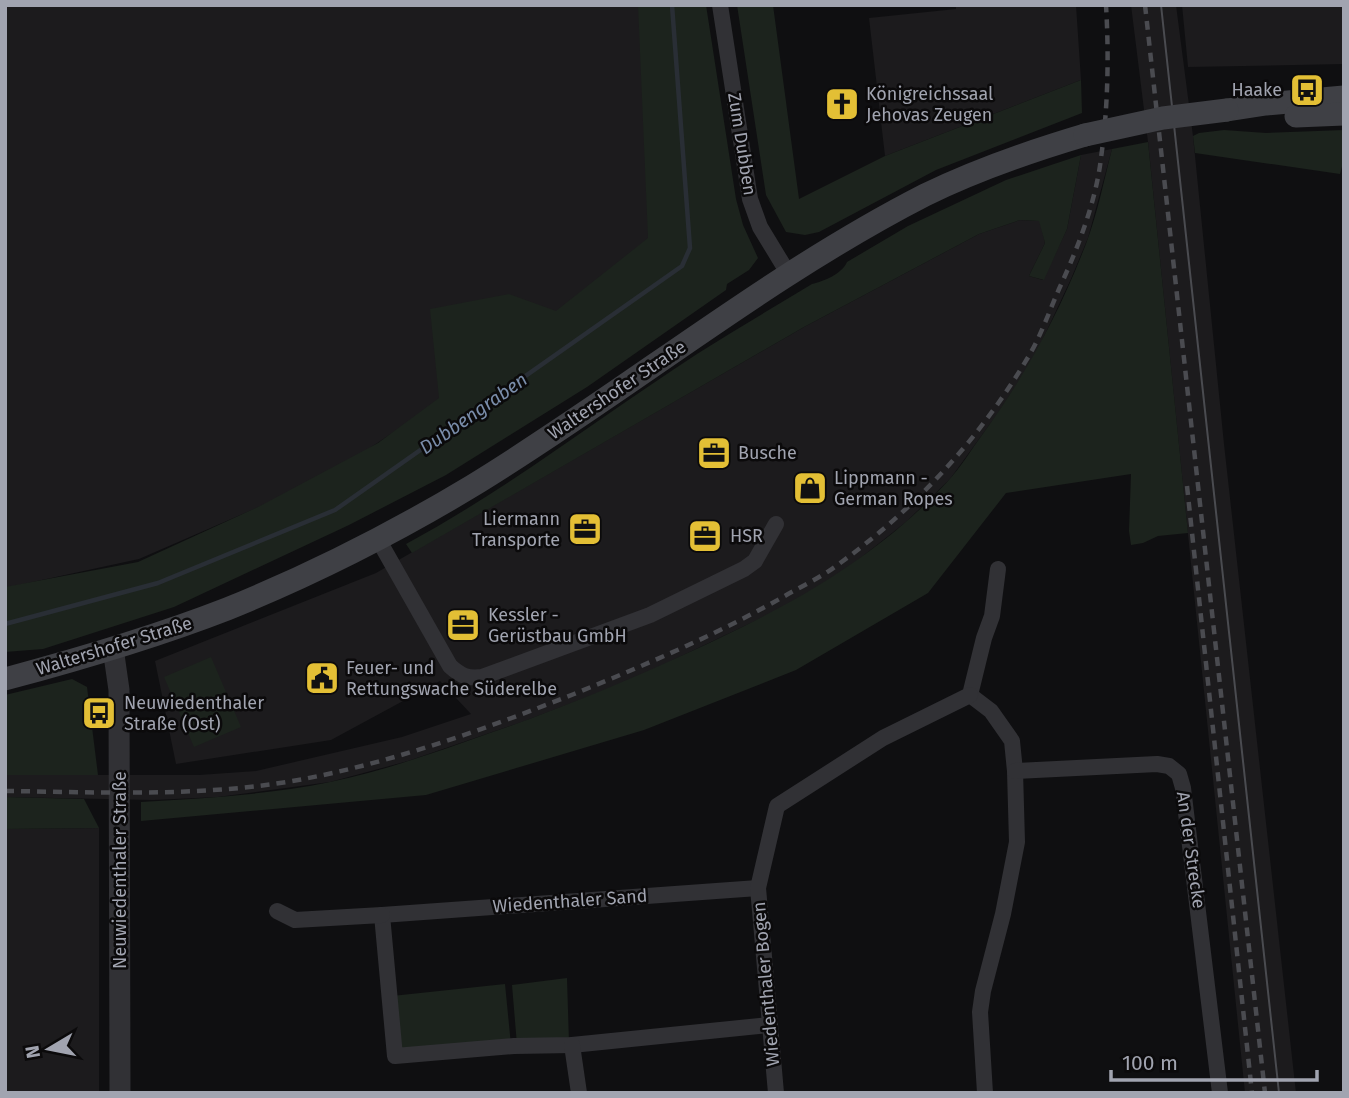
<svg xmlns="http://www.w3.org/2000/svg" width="1349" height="1098" viewBox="0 0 1349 1098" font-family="'Fira Sans',sans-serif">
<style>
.built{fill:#1c1b1d}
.green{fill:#1c231d}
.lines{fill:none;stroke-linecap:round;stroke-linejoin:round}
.stream{stroke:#292e35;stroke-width:4.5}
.minor{stroke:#313135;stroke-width:16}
.tertiary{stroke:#313135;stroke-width:21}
.secondary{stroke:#3f4045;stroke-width:23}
.tram{stroke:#4a4b50;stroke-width:2}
.rail{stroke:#4a4b50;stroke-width:4.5;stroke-dasharray:9 7;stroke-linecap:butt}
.secondary-bridge{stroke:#3f4045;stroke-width:23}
.labels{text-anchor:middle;stroke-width:5;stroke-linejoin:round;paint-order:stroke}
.poi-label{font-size:18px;fill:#a1a4b0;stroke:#0b0a0b;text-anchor:start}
.street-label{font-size:18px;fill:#a1a4b0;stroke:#0b0a0b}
.water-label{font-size:19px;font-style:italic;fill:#7a8daa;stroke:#0b0a0b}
</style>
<rect width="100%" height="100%" fill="#0f0f11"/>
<g class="built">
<path d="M5,5H645L656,239L446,397L349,462L275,500L139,559L5,588Z"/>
<path d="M956,5H1076L1081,80L885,156L869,18L956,9Z"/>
<path d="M1131,5H1176L1193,136L1224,444L1296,1093H1245L1148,142Z"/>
<path d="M1182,5H1344V64L1188,67Z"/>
<path d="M1112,149L1088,238L1071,279L1034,358L998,413L950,479L906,522L839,575L774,612L627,682L522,722L408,761L330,782L218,797L153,800L5,797V775H199L256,771L402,737L471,714L440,681L331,740L176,764L155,661L376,573L804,327L979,234L1020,220L1040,221L1045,243L1029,276L1043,280L1067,229L1081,155Z"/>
<path d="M99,828V1093H5V829Z"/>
</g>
<g class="green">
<path d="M638,5H706L736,199L743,225L758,258L749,270L727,284L726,290L587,387L446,475L349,525L174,607L43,649L5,652V587L138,562L260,506L378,443L439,398L430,309L509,294L556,311L648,238Z"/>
<path d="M737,5H773L799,199L885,156L1081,80L1082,113L936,170L819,232L805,235L786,232L766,195Z"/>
<path d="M1224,130L1266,133L1344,130V159L1340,174L1195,153L1193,136L1199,133Z"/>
<path d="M1148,142L1188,533L1158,536L1143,543L1131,545L1129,531L1131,474L1006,493L928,593L796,670L644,730L426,795L141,821V802C204,798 268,795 330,782C384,771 436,752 487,734C557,710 625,682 692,651C788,607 876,559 948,481C961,467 971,450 982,435C1026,375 1061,310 1087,241C1098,211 1104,180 1112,149Z"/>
<path d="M1081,155L1067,229L1044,280L1029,276L1045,243L1039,221L1020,220L979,234L804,327L412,553L406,544C508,489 600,417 697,354C735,330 774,307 812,284C824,281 842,274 847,262L908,226L1006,180Z"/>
<path d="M211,657L241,727L194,747L164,677Z"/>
<path d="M72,679L87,687L98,775H5V695Z"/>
<path d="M5,797L84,799L99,828L5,829Z"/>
<path d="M567,978L569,1043L517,1045L512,985Z"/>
<path d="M505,984L511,1045L397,1052L392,996Z"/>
</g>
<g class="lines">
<path class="stream" d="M5,624L158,583L335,510L682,266L690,248L672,5"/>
<g class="minor">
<path d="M720,5L750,199L760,227L788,273"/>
<path d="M378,539L450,666C461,676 468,679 482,677L650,615L744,569L755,561L776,524"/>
<path d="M970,695L991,711L1012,741L1015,771L1017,842L1003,914L983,991L980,1012L985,1093"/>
<path d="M970,695L984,638L992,616L998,569"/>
<path d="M1015,771L1157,764L1169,766L1179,774L1183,788L1220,1093"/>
<path d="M758,888L382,915L395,1056L514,1046L572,1045L769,1025"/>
<path d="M277,911L295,920L382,915"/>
<path d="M572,1045L579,1093"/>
<path d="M776,1093L758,888L777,806L883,738L970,695"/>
</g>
<path class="tertiary" d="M113,648L119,690L120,1093"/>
<g class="secondary">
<path d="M1227,110L1266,104L1344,97"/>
<path d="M1296,116L1344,114"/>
<path d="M5,679C80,659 155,637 227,609C311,575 394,533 472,486C626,392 765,277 925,195C976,170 1031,151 1085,135"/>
</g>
<path class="tram" d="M1161,5L1279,1093"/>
<g class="rail">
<path d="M1145,5L1265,1093"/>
<path d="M1187,486L1252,1093"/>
<path d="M5,791C90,792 174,796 258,786C361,774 478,732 574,694C645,665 716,635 783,597C800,587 820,578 836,566C913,511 978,441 1027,359C1040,338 1049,312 1059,289C1077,250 1096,202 1101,158C1108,108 1109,56 1106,5"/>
</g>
<path class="secondary-bridge" d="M1085,135L1163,118L1227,110"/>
</g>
<defs>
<g id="bus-square" transform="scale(1.75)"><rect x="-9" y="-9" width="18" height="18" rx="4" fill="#e3bf35" stroke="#0b0a0b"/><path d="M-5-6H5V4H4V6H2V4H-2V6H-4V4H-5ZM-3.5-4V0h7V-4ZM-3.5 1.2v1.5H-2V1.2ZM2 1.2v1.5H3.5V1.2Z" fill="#111"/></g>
<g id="church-square" transform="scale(1.75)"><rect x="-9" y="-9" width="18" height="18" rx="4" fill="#e3bf35" stroke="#0b0a0b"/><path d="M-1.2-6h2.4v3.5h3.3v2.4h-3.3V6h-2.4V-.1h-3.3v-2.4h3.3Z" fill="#111"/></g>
<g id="office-square" transform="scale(1.75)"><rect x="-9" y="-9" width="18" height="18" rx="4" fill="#e3bf35" stroke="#0b0a0b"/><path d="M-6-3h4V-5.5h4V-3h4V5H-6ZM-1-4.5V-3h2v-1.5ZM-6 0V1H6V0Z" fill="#111"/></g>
<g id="shop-square" transform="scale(1.75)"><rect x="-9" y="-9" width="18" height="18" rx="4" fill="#e3bf35" stroke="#0b0a0b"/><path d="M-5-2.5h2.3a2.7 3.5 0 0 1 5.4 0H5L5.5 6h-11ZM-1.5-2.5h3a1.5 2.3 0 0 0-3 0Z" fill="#111"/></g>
<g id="civic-square" transform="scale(1.75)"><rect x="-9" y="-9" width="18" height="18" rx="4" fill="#e3bf35" stroke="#0b0a0b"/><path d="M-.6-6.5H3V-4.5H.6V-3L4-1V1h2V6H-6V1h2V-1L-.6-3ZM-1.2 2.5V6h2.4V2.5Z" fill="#111"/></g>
</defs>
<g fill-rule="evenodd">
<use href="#bus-square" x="1307" y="90"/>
<use href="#church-square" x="842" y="104"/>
<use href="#office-square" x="714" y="453"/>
<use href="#shop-square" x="810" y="488"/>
<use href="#office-square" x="585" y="529"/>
<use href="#office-square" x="705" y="536"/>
<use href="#office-square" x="463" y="625"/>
<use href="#civic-square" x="322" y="678"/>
<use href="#bus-square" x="99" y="713"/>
</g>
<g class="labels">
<g class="poi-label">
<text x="1282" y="96" text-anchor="end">Haake</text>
<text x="866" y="100">Königreichssaal<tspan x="866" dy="21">Jehovas Zeugen</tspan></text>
<text x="738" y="459">Busche</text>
<text x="834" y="484">Lippmann -<tspan x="834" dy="21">German Ropes</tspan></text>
<text x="560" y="525" text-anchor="end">Liermann<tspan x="560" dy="21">Transporte</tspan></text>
<text x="730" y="542">HSR</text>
<text x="488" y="621">Kessler -<tspan x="488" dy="21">Gerüstbau GmbH</tspan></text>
<text x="346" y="674">Feuer- und<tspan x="346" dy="21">Rettungswache Süderelbe</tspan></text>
<text x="124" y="709">Neuwiedenthaler<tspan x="124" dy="21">Straße (Ost)</tspan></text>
</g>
<g class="street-label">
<text transform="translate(742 144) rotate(81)" y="6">Zum Dubben</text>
<text transform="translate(617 390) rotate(-34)" y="6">Waltershofer Straße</text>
<text transform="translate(114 646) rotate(-17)" y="6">Waltershofer Straße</text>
<text transform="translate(1191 850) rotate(82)" y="6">An der Strecke</text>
<text transform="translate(120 870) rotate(-90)" y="6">Neuwiedenthaler Straße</text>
<text transform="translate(570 901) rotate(-4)" y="6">Wiedenthaler Sand</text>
<text transform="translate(766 984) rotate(-95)" y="6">Wiedenthaler Bogen</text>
</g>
<g class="water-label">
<text transform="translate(473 413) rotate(-35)" y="7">Dubbengraben</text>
</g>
</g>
<rect width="1349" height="1098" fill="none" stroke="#a1a4b0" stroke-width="14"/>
<g transform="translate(49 1049) rotate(260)" stroke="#0b0a0b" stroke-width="5" paint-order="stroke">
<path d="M0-5L12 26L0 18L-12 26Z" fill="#a1a4b0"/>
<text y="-10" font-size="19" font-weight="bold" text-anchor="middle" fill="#a1a4b0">N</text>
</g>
<path d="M1111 1070v10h206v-10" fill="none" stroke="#a1a4b0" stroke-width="3.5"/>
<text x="1122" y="1070" font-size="21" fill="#a1a4b0" stroke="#0b0a0b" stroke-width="5" paint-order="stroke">100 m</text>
</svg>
